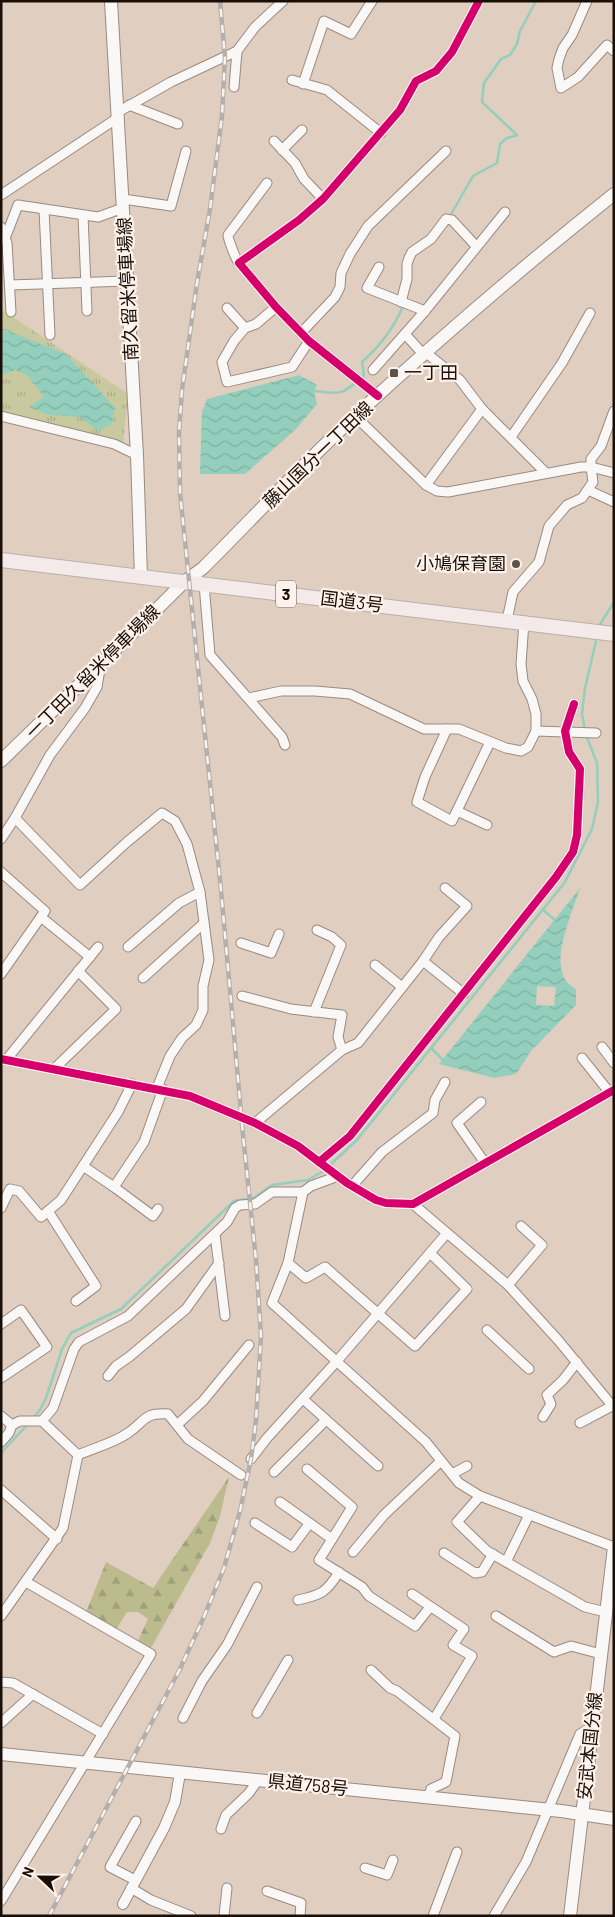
<svg xmlns="http://www.w3.org/2000/svg" width="615" height="1917" viewBox="0 0 615 1917" font-family="Barlow,'Noto Sans JP',sans-serif">
<style>
.forest{fill:url(#forest-firs)}
.park{fill:url(#park-tufts)}
.water{fill:url(#water-waves);fill-rule:evenodd}
.lines{fill:none;stroke-linecap:round;stroke-linejoin:round}
.stream{stroke:#93cfbc;stroke-width:2.5}
.minor-casing{stroke:#998b81;stroke-width:11}
.tertiary-casing{stroke:#998b81;stroke-width:12}
.secondary-casing{stroke:#998b81;stroke-width:14}
.trunk-casing{stroke:#b9b0aa;stroke-width:16}
.minor{stroke:#faf8f6;stroke-width:9}
.tertiary{stroke:#faf8f6;stroke-width:10}
.secondary{stroke:#faf8f6;stroke-width:12}
.trunk{stroke:#f4eaea;stroke-width:14}
.rail-casing{stroke:#b3afac;stroke-width:4.5}
.rail{stroke:#fcf2eb;stroke-width:2.5;stroke-dasharray:8;stroke-linecap:butt}
.cycleway-casing{stroke:#fcf2eb;stroke-width:11}
.cycleway{stroke:#d6006c;stroke-width:8}
.poi-dot{fill:#5f5248;stroke:#fcf2eb;stroke-width:2}
.labels{text-anchor:middle;stroke-width:4.5;stroke-linejoin:round;paint-order:stroke}
.shield{fill:#fcf2eb;stroke:#5e534b;stroke-width:1}
.shield-label{font-size:16px;font-weight:bold;fill:#1a0f07}
.street-label{font-size:18px;fill:#1a0f07;stroke:#fcf2eb}
.poi-label{font-size:18px;fill:#1a0f07;stroke:#fcf2eb;text-anchor:start}
</style>
<defs>
<pattern id="forest-firs" width="22" height="20" patternUnits="userSpaceOnUse" patternTransform="scale(1.25)"><rect width="22" height="20" fill="#bbbb8e"/><path d="M5 1l3.5 6h-7zM16 11l3.5 6h-7z" fill="#a0a079"/></pattern>
<pattern id="park-tufts" width="24" height="20" patternUnits="userSpaceOnUse" patternTransform="scale(1.25)"><rect width="24" height="20" fill="#c9c9a0"/><path d="M3 7l-1-3M5 7V3M7 7l1-3M15 17l-1-3M17 17v-4M19 17l1-3" fill="none" stroke="#acab88"/></pattern>
<pattern id="water-waves" width="16" height="10" patternUnits="userSpaceOnUse" patternTransform="scale(1.25)"><rect width="16" height="10" fill="#93cfbc"/><path d="M0 5q4-4 8 0t8 0" fill="none" stroke="#7eb1a0"/></pattern>
</defs>
<rect width="100%" height="100%" fill="#e0cec0"/>
<path class="forest" d="M229,1477L220,1516L210,1543L147,1655L135,1647L148,1619L138,1612H127L114,1633L85,1615L106,1562L153,1588Z"/>
<path class="park" d="M1,309L128,394L123,445L1,414Z"/>
<g class="water">
<path d="M1,328L66,354L115,408L112,423L99,431L79,417L49,415L29,407L44,397L28,376L16,370L1,375Z"/>
<path d="M299,375L317,385L314,391L317,404L296,429L245,474H200L202,412L207,399Z"/>
<path d="M580,888C573,911 551,958 565,979C567,983 573,987 576,990V1005L531,1051L516,1074L494,1078L439,1064ZM537,986L556,987L554,1006L536,1005Z"/>
</g>
<g class="lines">
<g class="stream">
<path d="M450,216L473,176L497,163L500,144L507,138L517,135L482,102L484,83L501,59L510,55L517,44L520,31L536,1"/>
<path d="M314,391C342,394 343,395 364,375L362,362C380,346 395,326 404,304"/>
<path d="M599,626L614,602"/>
<path d="M542,909L555,920"/>
<path d="M431,1048L443,1060"/>
<path d="M329,1166L357,1140L565,882L592,829L598,802L597,763L586,735L582,714L585,688L597,637"/>
<path d="M33,1418L40,1410L46,1398L62,1349L71,1333L121,1309L234,1201L254,1198L272,1185L308,1180L325,1170"/>
<path d="M1,1453L28,1424"/>
</g>
<g class="minor-casing">
<g id="minor">
<path d="M587,1L572,35L563,48L559,59L557,68L561,88L578,77L607,45L614,51"/>
<path d="M292,80L327,90L381,133"/>
<path d="M303,84L324,21L351,34L372,1"/>
<path d="M234,87L237,51"/>
<path d="M129,105L178,124"/>
<path d="M118,112L171,82L237,51L255,27L283,1"/>
<path d="M274,141L295,163L304,179L323,199"/>
<path d="M282,150L302,130"/>
<path d="M1,195L119,117"/>
<path d="M123,199L171,206L186,151"/>
<path d="M44,210L50,335"/>
<path d="M83,215L87,311"/>
<path d="M1,227L7,243L11,312"/>
<path d="M6,236L18,205L98,217L123,208"/>
<path d="M239,263C236,260 228,239 228,235L267,183"/>
<path d="M379,267L367,288L425,311"/>
<path d="M10,285L127,281"/>
<path d="M401,302L407,279V264L409,258L412,252L431,239L446,219L452,220L476,246"/>
<path d="M276,307L256,324L245,328L234,341L222,362L227,382L292,367L309,341"/>
<path d="M227,308L245,328"/>
<path d="M301,333L335,297L340,287L341,273L350,254L368,226L446,151"/>
<path d="M405,334L423,354"/>
<path d="M425,352L460,380L482,409L546,473"/>
<path d="M373,370L425,311L505,212"/>
<path d="M378,396L309,341L276,307L239,263L299,220L323,199L400,110L416,81L436,71L452,52L479,1"/>
<path d="M1,416L114,444L137,455"/>
<path d="M355,416L426,485L437,491L448,492L581,467H591L614,473"/>
<path d="M511,437L562,363L590,313"/>
<path d="M426,485L482,409"/>
<path d="M588,490L614,502"/>
<path d="M204,584L210,655L282,737L285,745"/>
<path d="M507,620L513,592L539,562L549,526L567,505L582,498L593,482L591,467V459L601,446L614,411"/>
<path d="M249,698L281,691H315L350,694L424,729H459L506,748L521,751L528,747L536,731V714L532,699L523,681L521,664L524,622"/>
<path d="M447,729L425,777L417,802L452,821L490,742"/>
<path d="M536,731L596,733"/>
<path d="M457,811L487,825"/>
<path d="M15,818L80,885L127,842L162,813L175,821L187,844L200,892L209,960L203,986V1010L196,1025L182,1038L170,1056L157,1088"/>
<path d="M1,839L15,818L50,755L85,708L97,687L101,663"/>
<path d="M1,872L45,911L1,974"/>
<path d="M41,917L90,957"/>
<path d="M241,943L271,953L279,934"/>
<path d="M128,947L179,903L200,892"/>
<path d="M423,961L439,937L467,906L445,888"/>
<path d="M375,965L402,987"/>
<path d="M143,978L204,923"/>
<path d="M242,996L291,1009L342,1015L338,1037L342,1050L255,1123"/>
<path d="M314,1012L341,945L332,937L317,930"/>
<path d="M602,1047L614,1063"/>
<path d="M342,1050L358,1043L423,961L464,994"/>
<path d="M582,1058L610,1093"/>
<path d="M1,1059L190,1096L255,1123L298,1146L347,1183L376,1200L386,1203L413,1204L614,1090"/>
<path d="M6,1060L98,947"/>
<path d="M54,1069L116,1009L78,971"/>
<path d="M481,1102L457,1123L485,1163"/>
<path d="M319,1162L350,1136L556,877L573,852L577,835L580,769L569,752L565,731L574,704"/>
<path d="M83,1166L118,1112L132,1084"/>
<path d="M352,1186L382,1152L433,1113L435,1100L445,1082"/>
<path d="M114,1187L153,1216L158,1209"/>
<path d="M303,1192L288,1263L272,1303L426,1442L459,1483L480,1496L614,1547"/>
<path d="M413,1204L508,1285L558,1340L610,1403L614,1405"/>
<path d="M1,1208L10,1189L19,1191L41,1217L61,1200L83,1166L114,1187L144,1142L163,1089"/>
<path d="M48,1211L96,1286L76,1301"/>
<path d="M215,1234L225,1316"/>
<path d="M288,1263L306,1278L325,1267L415,1346L467,1289L430,1253"/>
<path d="M508,1285L542,1245L521,1226"/>
<path d="M1,1324L21,1310L47,1347L1,1378"/>
<path d="M487,1330L529,1369"/>
<path d="M108,1376L116,1366L129,1357L186,1309L219,1263"/>
<path d="M303,1399L378,1466"/>
<path d="M1,1416L12,1425L20,1421H42L78,1455"/>
<path d="M543,1417L551,1404L547,1395L563,1380L577,1362"/>
<path d="M42,1421L53,1408L74,1349L79,1342L128,1316L227,1222L235,1208L240,1205L255,1204L272,1192H303L311,1186L338,1176"/>
<path d="M580,1423L614,1405"/>
<path d="M178,1424L203,1401L249,1345"/>
<path d="M1,1442L9,1433L12,1425"/>
<path d="M78,1455C94,1448 114,1443 128,1433C145,1422 143,1412 168,1414L188,1439L241,1475"/>
<path d="M251,1459L267,1438L337,1361L447,1233"/>
<path d="M307,1469L352,1507L319,1560L362,1587L369,1596L415,1626L430,1607"/>
<path d="M274,1472L326,1420"/>
<path d="M452,1474L467,1466"/>
<path d="M1,1490L57,1539"/>
<path d="M480,1496L457,1522L487,1551L585,1607L606,1612"/>
<path d="M280,1502L332,1539"/>
<path d="M255,1523L292,1547L309,1524"/>
<path d="M353,1552L384,1515L441,1461"/>
<path d="M444,1553L475,1573L482,1572L493,1554"/>
<path d="M506,1562L529,1515"/>
<path d="M412,1594L464,1629L453,1645L472,1656L434,1719"/>
<path d="M298,1600C321,1595 326,1593 339,1572"/>
<path d="M1,1616L63,1528L78,1455"/>
<path d="M496,1616L554,1652L571,1646L601,1654"/>
<path d="M371,1670L390,1688L397,1691L455,1736L446,1782L431,1789L428,1798"/>
<path d="M1,1682L13,1683L103,1734"/>
<path d="M257,1713L288,1660"/>
<path d="M183,1718L202,1681L227,1645L257,1587"/>
<path d="M1,1723L33,1694"/>
<path d="M221,1829L226,1815L249,1793L258,1780"/>
<path d="M365,1868L387,1875L393,1860"/>
<path d="M135,1880L110,1867L136,1821"/>
<path d="M131,1888L151,1900L191,1916"/>
<path d="M267,1891L301,1903L300,1916"/>
<path d="M1,1901L151,1654L26,1582"/>
<path d="M224,1916L227,1888"/>
<path d="M433,1916L457,1852"/>
<path d="M494,1916L526,1862L580,1734L592,1727"/>
</g>
</g>
<g class="tertiary-casing">
<path id="tertiary" d="M123,1904L164,1828L175,1802L180,1773"/>
</g>
<g class="secondary-casing">
<g id="secondary">
<path d="M111,1L137,455L141,577"/>
<path d="M1,761L160,606L184,582L203,568C254,517 303,464 356,415C439,339 525,265 614,194"/>
<path d="M1,1754L561,1811L614,1819"/>
<path d="M570,1916L614,1547"/>
</g>
</g>
<g class="trunk-casing">
<path id="trunk" d="M1,560L614,634"/>
</g>
<use href="#minor" class="minor"/>
<use href="#tertiary" class="tertiary"/>
<use href="#secondary" class="secondary"/>
<use href="#trunk" class="trunk"/>
<g class="rail-casing">
<path id="rail" d="M49,1916L180,1669L203,1619L224,1568L240,1511L251,1459L256,1420L261,1336L256,1260L243,1135L221,890L180,493L179,432L182,390L197,283L210,209L222,116L225,57L220,1"/>
</g>
<use href="#rail" class="rail"/>
<g class="cycleway-casing">
<g id="cycleway">
<path d="M378,396L309,341L276,307L239,263L299,220L323,199L400,110L416,81L436,71L452,52L479,1"/>
<path d="M1,1059L190,1096L255,1123L298,1146L347,1183L376,1200L386,1203L413,1204L614,1090"/>
<path d="M319,1162L350,1136L556,877L573,852L577,835L580,769L569,752L565,731L574,704"/>
</g>
</g>
<use href="#cycleway" class="cycleway"/>
</g>
<g class="poi-dot">
<rect x="389" y="368" width="10" height="10" rx="2.5"/>
<circle cx="516" cy="564" r="5"/>
</g>
<g class="labels">
<rect class="shield" x="276" y="580.5" width="20" height="27" rx="4"/>
<g class="shield-label">
<text x="286" y="600">3</text>
</g>
<g class="street-label">
<text transform="translate(128 289) rotate(-93)" y="6">南久留米停車場線</text>
<text transform="translate(318 455) rotate(-44)" y="6">藤山国分一丁田線</text>
<text transform="translate(352 602) rotate(7)" y="6">国道3号</text>
<text transform="translate(93 672) rotate(-45)" y="6">一丁田久留米停車場線</text>
<text transform="translate(590 1746) rotate(-84)" y="6">安武本国分線</text>
<text transform="translate(308 1785) rotate(6)" y="6">県道758号</text>
</g>
<g class="poi-label">
<text x="404" y="379">一丁田</text>
<text x="506" y="570" text-anchor="end">小鳩保育園</text>
</g>
</g>
<rect width="615" height="1917" fill="none" stroke="#1a0f07" stroke-width="5"/>
<g transform="translate(40 1877) rotate(292)" stroke="#fcf2eb" stroke-width="4" paint-order="stroke">
<path d="M0-4L9 19L0 12L-9 19Z" fill="#1a0f07"/>
<text y="-8" font-size="14" font-weight="bold" text-anchor="middle" fill="#1a0f07">N</text>
</g>
</svg>
